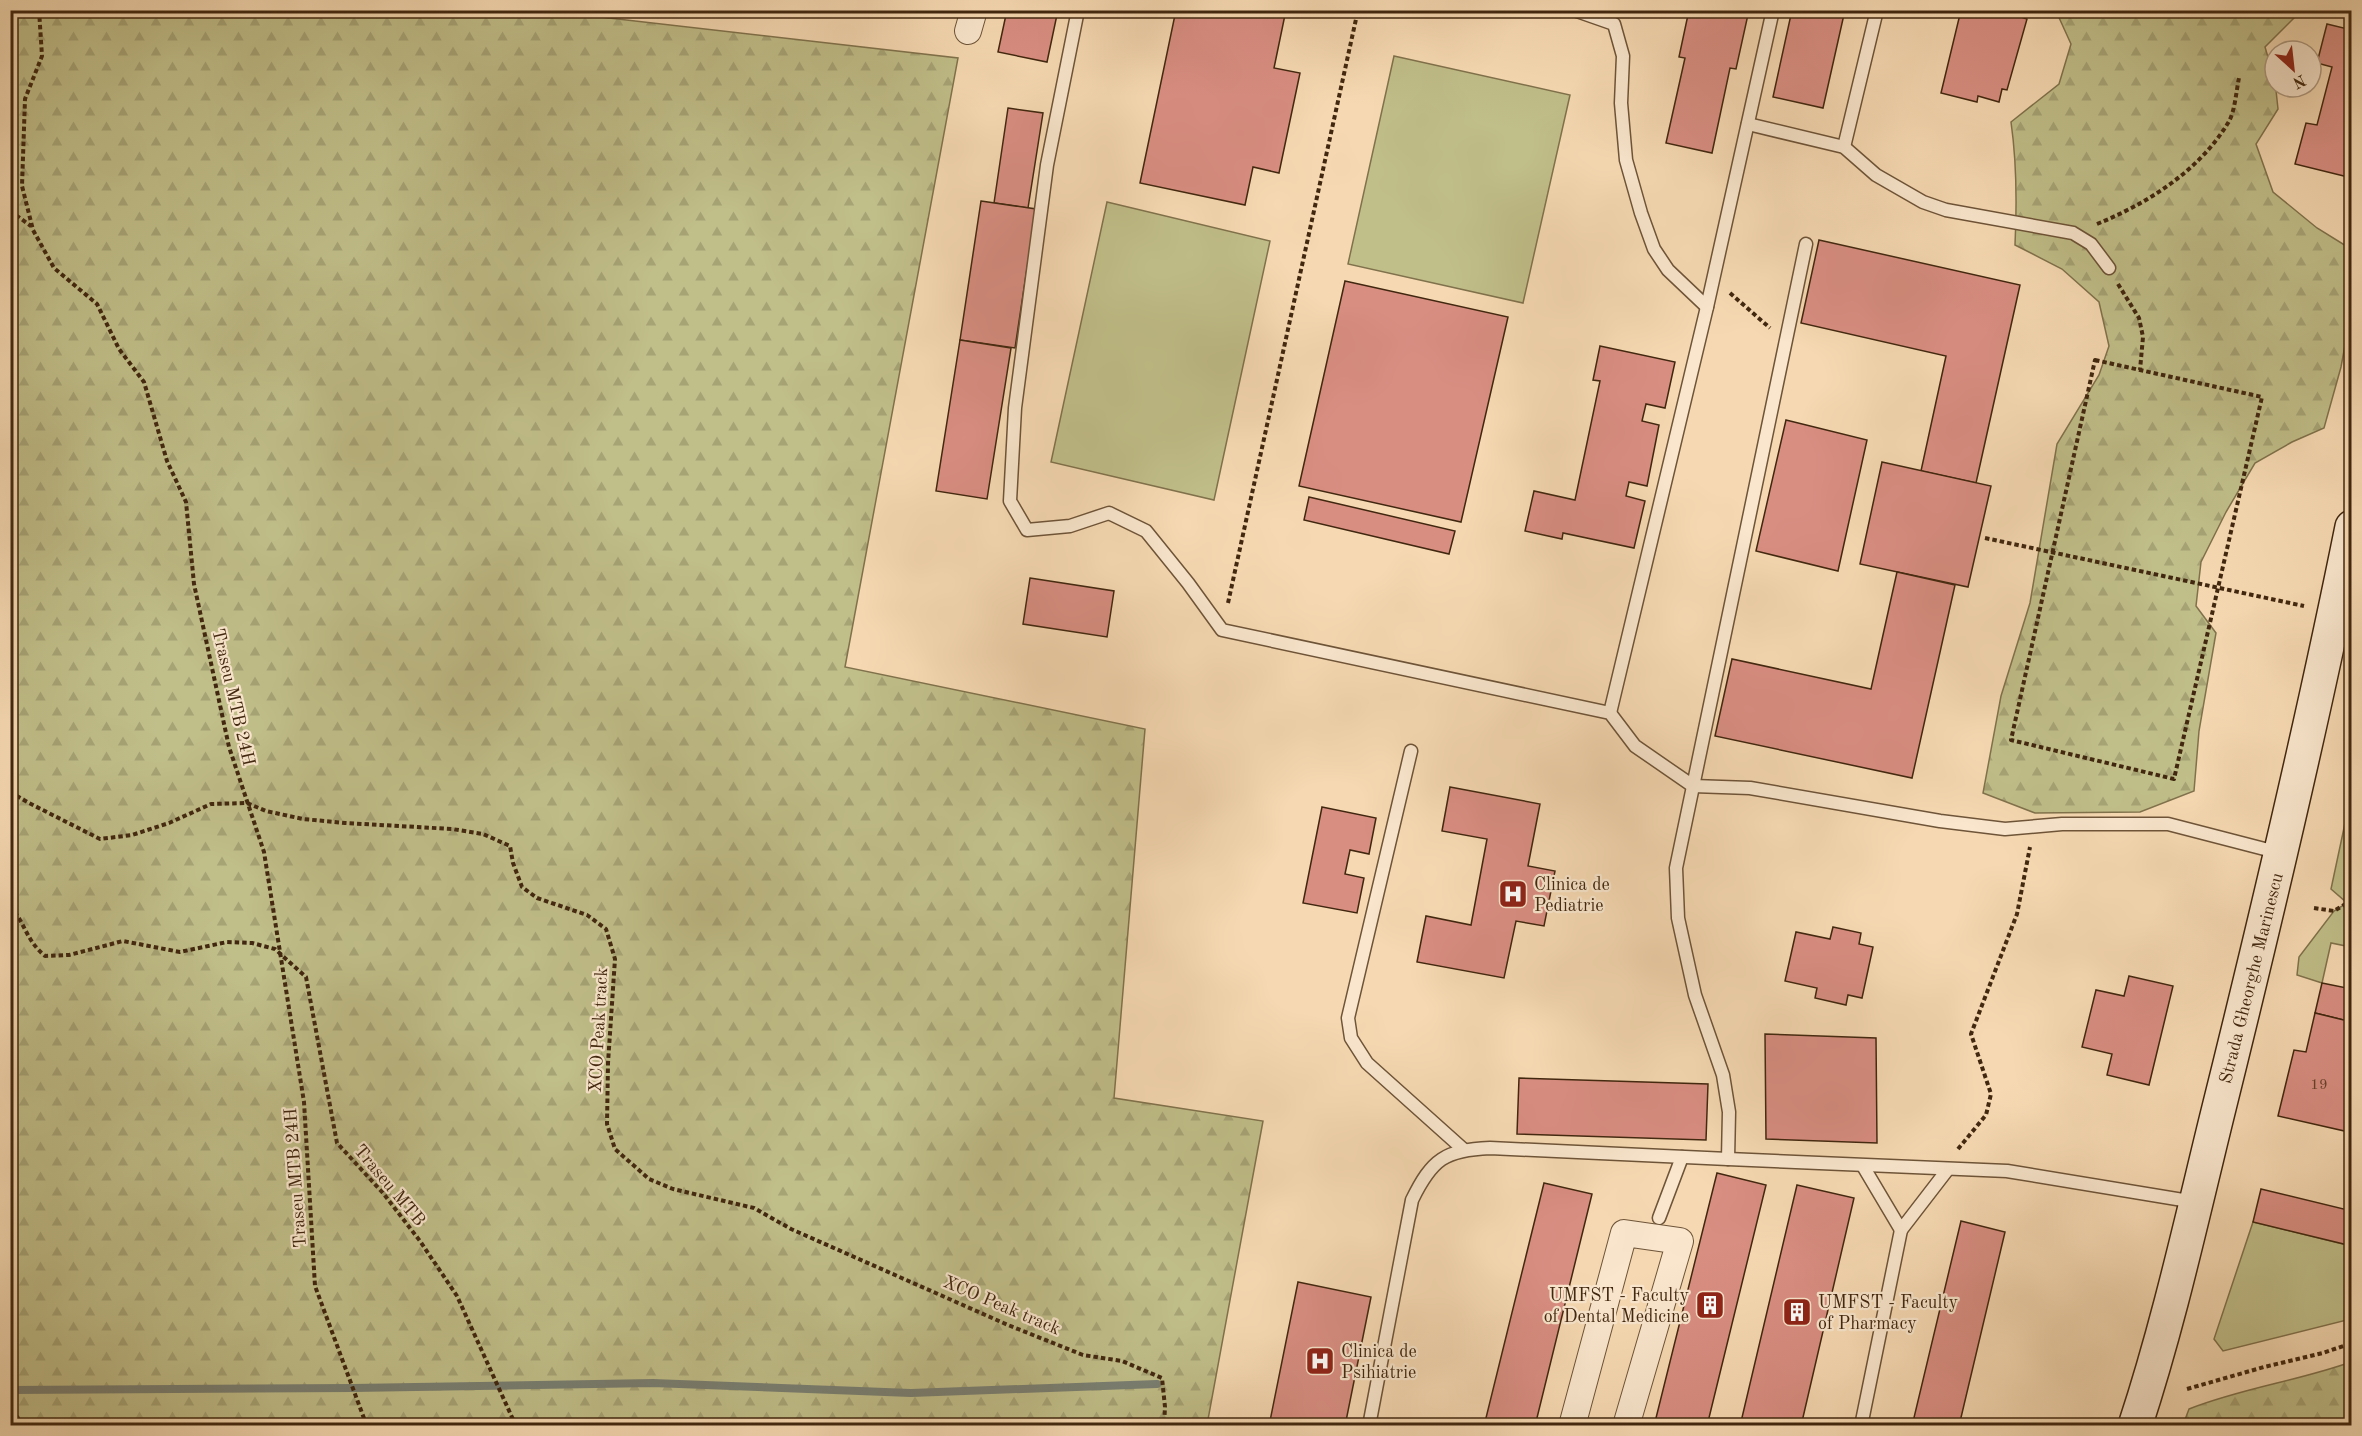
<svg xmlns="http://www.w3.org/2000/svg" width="2362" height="1436" viewBox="0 0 2362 1436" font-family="'Old Standard TT',serif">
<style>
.grass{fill:#c0be89;stroke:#80724c;stroke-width:1.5}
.forest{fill:url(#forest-firs);stroke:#80724c;stroke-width:1.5}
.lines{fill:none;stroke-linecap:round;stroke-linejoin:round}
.stream{stroke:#797f72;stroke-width:8}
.building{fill:#d98e82;stroke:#41270f;stroke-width:1.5}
.lane-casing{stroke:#6e5438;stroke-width:15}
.street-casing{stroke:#6e5438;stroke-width:28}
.secondary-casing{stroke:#41270f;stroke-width:36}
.path{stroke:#41270f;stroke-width:4;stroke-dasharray:4.5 3;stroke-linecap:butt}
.lane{stroke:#f9e6cd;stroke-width:12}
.street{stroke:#f9e6cd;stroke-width:26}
.secondary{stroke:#f9e6cd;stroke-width:33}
.labels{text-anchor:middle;stroke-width:4.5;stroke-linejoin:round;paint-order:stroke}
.number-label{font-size:15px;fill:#67412c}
.street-label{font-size:18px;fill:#41270f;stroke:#f9e6cd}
.poi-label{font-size:18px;fill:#41270f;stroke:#f9e6cd;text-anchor:start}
</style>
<defs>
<pattern id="forest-firs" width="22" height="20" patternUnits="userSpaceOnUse" patternTransform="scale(1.5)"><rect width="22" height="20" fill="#c0be89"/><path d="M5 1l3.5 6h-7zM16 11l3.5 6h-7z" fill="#a6a375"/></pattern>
</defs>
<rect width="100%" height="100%" fill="#f6d9b2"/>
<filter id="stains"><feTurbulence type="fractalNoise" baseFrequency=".00333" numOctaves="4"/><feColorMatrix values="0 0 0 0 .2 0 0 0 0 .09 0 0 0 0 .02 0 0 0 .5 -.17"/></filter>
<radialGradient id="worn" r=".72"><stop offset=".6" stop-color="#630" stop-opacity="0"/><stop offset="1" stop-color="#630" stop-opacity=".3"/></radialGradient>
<g class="grass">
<path d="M1394,56L1570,95L1523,303L1348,264Z"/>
<path d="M1107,202L1270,241L1214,500L1051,462Z"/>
<path d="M2351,795V947L2331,943L2322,983L2297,975L2299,957L2334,911L2347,903L2331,889Z"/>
<path d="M2253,1222L2351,1246V1319L2223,1351L2214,1339Z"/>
</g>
<g class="forest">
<path d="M539,10L958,58L845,667L1145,729L1114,1098L1263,1121L1207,1425H11V11Z"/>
<path d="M2056,11H2293L2294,18L2265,47L2275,81L2278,109L2256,144L2273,192L2317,228L2351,249V313L2341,367L2324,428L2292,442L2255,463L2226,512L2201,562L2196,606L2216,633L2199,731L2194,791L2140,812L2035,813L1983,793L2001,696L2030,603L2057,444L2099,375L2109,346L2099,302L2062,269L2015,245C2017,203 2017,164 2011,122L2059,84L2071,44Z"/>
<path d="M2351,1362V1425H2183L2189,1409C2242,1388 2298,1381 2351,1362Z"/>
</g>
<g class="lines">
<path class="stream" d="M10,1390L353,1388L653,1383L911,1393L1157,1384"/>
</g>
<g class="building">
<path d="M1007,10H1058L1047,62L998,52Z"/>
<path d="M1176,10H1286L1274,68L1300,73L1279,173L1253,167L1245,205L1140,183Z"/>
<path d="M1689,10H1749L1736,69L1730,68L1712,153L1666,143L1685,58L1679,57Z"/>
<path d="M1792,10H1845L1823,108L1773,97Z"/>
<path d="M1961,10H2023L2021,17L2027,19L2007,90L2002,89L1999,102L1978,96L1977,102L1941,93Z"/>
<path d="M2327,24L2352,30V178L2295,164L2306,123L2317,125L2332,67L2317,63Z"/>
<path d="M1008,108L1043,113L1028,208L994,203Z"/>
<path d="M981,201L1036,209L1015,348L960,340Z"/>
<path d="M1819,240L2020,285L1976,483L1921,471L1946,356L1801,323Z"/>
<path d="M1345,281L1508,317L1461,522L1299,486Z"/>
<path d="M960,340L1011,348L987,499L936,491Z"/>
<path d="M1600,346L1675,362L1665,408L1646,404L1642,421L1659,425L1647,486L1629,482L1626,496L1645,501L1634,548L1563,533L1562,539L1525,531L1534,491L1575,500L1600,381L1593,380Z"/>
<path d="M1786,420L1867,440L1838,571L1756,551Z"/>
<path d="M1882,462L1991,486L1968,587L1860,564Z"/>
<path d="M1309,497L1455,531L1449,554L1304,520Z"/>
<path d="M1897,572L1955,585L1912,778L1715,736L1732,659L1871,689Z"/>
<path d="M1030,578L1114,591L1107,637L1023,624Z"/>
<path d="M1450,787L1540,804L1528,866L1555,871L1544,926L1516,921L1504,978L1417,962L1426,916L1471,925L1487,839L1442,831Z"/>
<path d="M1322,807L1376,818L1369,854L1350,850L1345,874L1364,878L1357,913L1303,903Z"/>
<path d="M1833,927L1861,933L1859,944L1873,947L1862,998L1848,995L1846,1005L1815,998L1817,988L1785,981L1796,932L1830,939Z"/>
<path d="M2129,976L2173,986L2149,1085L2107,1075L2112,1054L2082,1047L2096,990L2124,996Z"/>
<path d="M2322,983L2352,989V1022L2315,1013Z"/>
<path d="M2315,1013L2352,1022V1120L2349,1132L2278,1116L2294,1050L2306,1052Z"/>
<path d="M1765,1034L1876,1038L1877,1143L1766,1139Z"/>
<path d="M1519,1078L1708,1084L1706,1140L1517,1134Z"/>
<path d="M1717,1173L1766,1185L1707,1426H1654Z"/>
<path d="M1544,1183L1592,1194L1535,1426H1484Z"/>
<path d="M1797,1185L1854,1198L1801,1426H1740Z"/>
<path d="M2261,1189L2352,1211V1246L2253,1222Z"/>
<path d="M1961,1221L2005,1232L1959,1426H1912Z"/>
<path d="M1298,1282L1371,1297L1345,1426H1269Z"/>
</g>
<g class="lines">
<g class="lane-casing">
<g id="lane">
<path d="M1078,10L1047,165L1015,408L1010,501L1027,530L1070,526L1109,513L1146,531L1188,583L1222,630L1610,713L1635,746L1693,786L1750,788L1940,821L2005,829L2062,824H2168L2280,853"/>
<path d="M1574,10L1614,24L1623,56L1621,103L1626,160L1641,213L1654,249L1668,270L1707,307"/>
<path d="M1748,124L1844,147L1876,175L1923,202L1946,210L2073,233L2091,244L2109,268"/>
<path d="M1844,147L1877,10"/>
<path d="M1610,713L1707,307L1773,10"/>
<path d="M1411,751L1348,1018L1351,1038L1367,1063L1463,1149"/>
<path d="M1728,1159L2007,1171L2195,1202"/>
<path d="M1863,1166L1901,1230L1948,1169"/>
<path d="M1659,1218L1682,1157"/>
<path d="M1369,1426L1412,1200C1432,1159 1445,1150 1490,1148L1728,1159L1729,1112L1723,1075L1695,995L1678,918L1676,868L1806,244"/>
<path d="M1861,1426L1901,1230"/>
</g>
</g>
<g class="street-casing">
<g id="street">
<path d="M968,31L974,10"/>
<path d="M1572,1426L1624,1233L1680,1241L1626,1426"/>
</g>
</g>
<g class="secondary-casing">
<path id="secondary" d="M2135,1426C2168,1326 2191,1222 2216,1120C2265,923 2312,726 2352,527"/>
</g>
<g class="path">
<path d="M39,10L42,56L25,99L22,186L33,230L54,268L97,304L119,349L144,382L167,461L186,502L194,584L229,747L264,852L304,1102L315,1286L365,1421L369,1426"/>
<path d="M10,211L31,226"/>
<path d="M2097,224C2148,203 2199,171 2228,123C2235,112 2236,92 2239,78"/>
<path d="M2118,284L2139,318L2143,337L2140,370"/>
<path d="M1730,293L1770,328"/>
<path d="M2095,360L2262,397L2174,779L2011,740Z"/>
<path d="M1985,538L2304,606"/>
<path d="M1228,603L1358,10"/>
<path d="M10,792L29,803L100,839L132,835L169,823L211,804L247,803L266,811L303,819L345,823L452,829L483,834L510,846L513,863L522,887L537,898L587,915L606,929L615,959L608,1063L607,1124L615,1149L649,1179L673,1189L754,1208L791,1229L1008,1325L1083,1355L1122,1361L1162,1378L1165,1407L1164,1426"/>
<path d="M10,906C26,924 25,939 45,956L69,955L123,941L180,952L227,942L252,943L275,949L306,977L337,1143L383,1193L420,1241L457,1296L516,1426"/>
<path d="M2314,908L2334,911L2352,900"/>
<path d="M1958,1149L1986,1115L1991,1094L1971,1034L2017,914L2030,847"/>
<path d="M10,1329V1348"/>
<path d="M2187,1389L2264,1367L2323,1353L2352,1343"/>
<path d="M10,1403L22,1426"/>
</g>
<use href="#lane" class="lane"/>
<use href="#street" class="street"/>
<use href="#secondary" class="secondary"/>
</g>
<defs>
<g id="hospital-square" transform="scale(1.5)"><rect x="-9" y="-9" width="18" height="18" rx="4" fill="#8f2418" stroke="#f9e6cd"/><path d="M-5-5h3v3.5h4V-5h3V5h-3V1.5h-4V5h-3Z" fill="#fff"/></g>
<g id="building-square" transform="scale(1.5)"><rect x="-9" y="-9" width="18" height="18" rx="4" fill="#8f2418" stroke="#f9e6cd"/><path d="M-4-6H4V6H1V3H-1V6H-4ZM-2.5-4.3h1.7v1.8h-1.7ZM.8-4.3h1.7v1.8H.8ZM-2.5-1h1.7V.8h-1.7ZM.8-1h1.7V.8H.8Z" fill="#fff"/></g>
</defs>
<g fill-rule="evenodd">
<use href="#hospital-square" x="1513" y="894"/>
<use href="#building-square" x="1710" y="1305"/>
<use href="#building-square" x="1797" y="1312"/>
<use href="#hospital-square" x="1320" y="1361"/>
</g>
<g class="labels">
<g class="number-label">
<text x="2319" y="1089">19</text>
</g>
<g class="street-label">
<text transform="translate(234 697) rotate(77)" y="6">Traseu MTB 24H</text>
<text transform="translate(2251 978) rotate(-76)" y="6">Strada Gheorghe Marinescu</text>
<text transform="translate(598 1030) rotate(-87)" y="6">XCO Peak track</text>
<text transform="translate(295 1178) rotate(-94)" y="6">Traseu MTB 24H</text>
<text transform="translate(390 1185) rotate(50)" y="6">Traseu MTB</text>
<text transform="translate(1002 1305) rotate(23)" y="6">XCO Peak track</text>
</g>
<g class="poi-label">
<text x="1534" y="890">Clinica de<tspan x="1534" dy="21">Pediatrie</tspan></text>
<text x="1689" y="1301" text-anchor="end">UMFST - Faculty<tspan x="1689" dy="21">of Dental Medicine</tspan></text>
<text x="1818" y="1308">UMFST - Faculty<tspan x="1818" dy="21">of Pharmacy</tspan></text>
<text x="1341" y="1357">Clinica de<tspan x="1341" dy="21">Psihiatrie</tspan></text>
</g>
</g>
<rect width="2362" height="1436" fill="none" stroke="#f6d9b2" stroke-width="36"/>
<rect x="12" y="12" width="2338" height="1412" fill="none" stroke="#41270f" stroke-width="3"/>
<rect x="18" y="18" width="2326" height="1400" fill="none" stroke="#41270f" stroke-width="1.5"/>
<g transform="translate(2293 69) rotate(153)"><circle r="28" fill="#f9e6cd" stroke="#af9a81" stroke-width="1.5"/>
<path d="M0-4.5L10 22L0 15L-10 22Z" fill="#8f2418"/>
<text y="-9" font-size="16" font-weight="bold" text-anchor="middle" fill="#41270f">N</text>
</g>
<rect width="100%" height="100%" filter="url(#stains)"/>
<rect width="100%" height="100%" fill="url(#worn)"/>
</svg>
